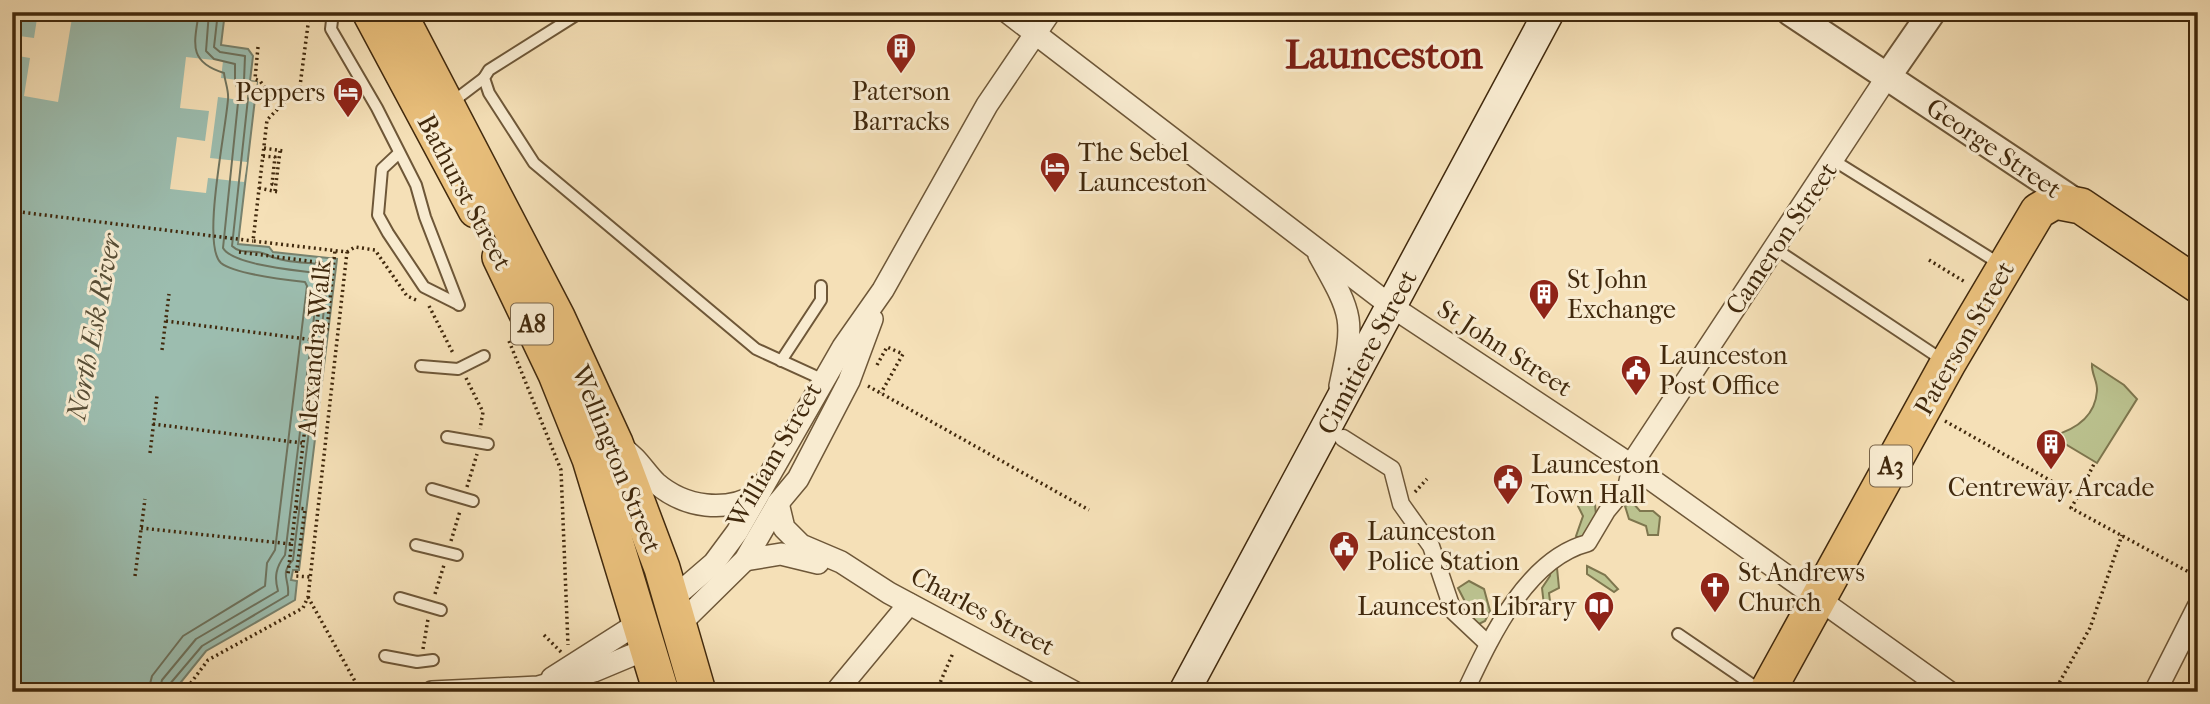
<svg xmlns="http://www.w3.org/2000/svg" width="2210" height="704" viewBox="0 0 2210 704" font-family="'IM FELL French Canon',serif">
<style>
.green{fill:#bbc28f;stroke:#7e764e;stroke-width:2}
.water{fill:#9cbdaf;stroke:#78826e;stroke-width:2}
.pier{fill:#f5e0b7}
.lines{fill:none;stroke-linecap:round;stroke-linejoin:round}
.shore{stroke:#6e735e;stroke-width:2}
.service-casing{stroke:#6e5738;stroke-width:14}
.pedestrian-casing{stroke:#6e5738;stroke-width:19}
.minor-casing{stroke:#6e5738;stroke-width:24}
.tertiary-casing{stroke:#6e5738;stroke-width:30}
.secondary-casing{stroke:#41290d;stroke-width:33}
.trunk-casing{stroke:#41290d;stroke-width:38}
.path{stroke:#41290d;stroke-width:3.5;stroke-dasharray:2 3.5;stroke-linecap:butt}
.service{stroke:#f8ebd0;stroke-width:10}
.pedestrian{stroke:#f8ebd0;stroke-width:16}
.minor{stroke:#f8ebd0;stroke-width:21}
.tertiary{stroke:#f8ebd0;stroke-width:26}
.secondary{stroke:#f8ebd0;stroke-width:30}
.trunk{stroke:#eac07c;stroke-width:35}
.labels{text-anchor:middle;stroke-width:6;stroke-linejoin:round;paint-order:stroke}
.shield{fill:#f8ebd0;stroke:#786348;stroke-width:2}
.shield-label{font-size:24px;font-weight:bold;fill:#41290d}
.poi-label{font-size:26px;fill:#41290d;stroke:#f8ebd0;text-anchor:start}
.street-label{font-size:26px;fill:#41290d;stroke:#f8ebd0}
.water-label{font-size:28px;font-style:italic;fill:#584e36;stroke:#f8ebd0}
.town-label{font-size:40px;font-weight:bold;fill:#7a1f14;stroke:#f8ebd0}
</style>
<rect width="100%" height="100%" fill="#f5e0b7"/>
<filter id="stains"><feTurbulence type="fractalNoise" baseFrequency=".00286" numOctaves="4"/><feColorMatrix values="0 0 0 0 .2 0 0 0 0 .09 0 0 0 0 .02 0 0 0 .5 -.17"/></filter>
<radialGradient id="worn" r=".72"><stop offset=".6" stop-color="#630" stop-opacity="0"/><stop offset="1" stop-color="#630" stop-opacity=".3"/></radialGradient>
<g class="green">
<path d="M2092,364L2124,385L2137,399L2097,463L2052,436C2074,430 2095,418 2097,391C2098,382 2091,373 2092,364Z"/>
<path d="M1584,498L1595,504L1596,515L1584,541L1576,536L1583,516L1578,506Z"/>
<path d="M1633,503L1640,511H1653L1660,517L1658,535H1648L1646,526L1629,519L1625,506Z"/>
<path d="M1587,566L1605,575L1618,589L1614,592L1587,574Z"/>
<path d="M1551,567L1557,568L1559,588L1549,593L1551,609L1545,614L1542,588L1550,576Z"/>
<path d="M1469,581L1484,589L1490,611L1485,621L1477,625L1458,588Z"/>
</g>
<path class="water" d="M12,12H225L221,45L248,49L253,56L250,81L257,82L238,244L269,247L273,252L337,259L299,570H293L291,580L297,581L295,600L206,651L173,692H12Z"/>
<g class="pier">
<path d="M38,12H73L58,102L24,96L30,58L12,55V35L34,38Z"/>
<path d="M186,57L223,61L221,78L257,82L254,102L218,97L210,158L247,162L244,182L208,178L206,193L170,189L177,137L205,141L209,111L180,108Z"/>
</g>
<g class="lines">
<g class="shore">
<path d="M148,692L152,676L183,636L265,586L267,563L275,550L307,286L305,282C287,280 234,274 221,263C201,245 226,130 228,99C229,91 225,82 224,73C188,62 194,44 199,12"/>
<path d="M159,692L162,680L196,639L278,591C274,577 276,567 285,555L319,276L316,273C296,270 233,265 223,248L239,93L235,82V64L214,59L206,51L209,12"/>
<path d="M168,692L169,685L202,646L288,595C290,580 279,574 293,560L329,269L326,265C305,262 283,263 265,254C254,249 241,255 232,246L249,89L244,81L245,56L220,52L214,47L218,12"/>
</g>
<g class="service-casing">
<g id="service">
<path d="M333,12L331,29L377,108L416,185L425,217L459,305"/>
<path d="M581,12L489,70L484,78L489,93L534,163L756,349L826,381"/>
<path d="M451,103L484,78"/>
<path d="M399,153L382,169L378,215L388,233L424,287L458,304"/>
<path d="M1833,160L2000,264"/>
<path d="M1774,248L1944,361"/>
<path d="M781,361L821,300V286"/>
<path d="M421,366L458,369L484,356"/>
<path d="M447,437L488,444"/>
<path d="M432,489L473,501"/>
<path d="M416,545L457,555"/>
<path d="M400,598L441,610"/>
<path d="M1678,634L1763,692"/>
<path d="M385,656L417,662L433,660"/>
</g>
</g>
<g class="pedestrian-casing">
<g id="pedestrian">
<path d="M1343,438L1392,469L1401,504L1431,546L1453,611L1487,643"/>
<path d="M1465,692C1490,639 1526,559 1588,543L1607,511L1626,488L1631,465"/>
</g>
</g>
<g class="minor-casing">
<g id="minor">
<path d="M1007,12L1391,306L1631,465L1949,692"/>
<path d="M1319,255C1353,316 1355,318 1340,386"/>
<path d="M622,448C637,457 644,471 656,483C685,508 726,513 758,494"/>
<path d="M1631,465L1887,77"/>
<path d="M778,503L784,528L801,545L841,562L889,593L1074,692"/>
<path d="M745,560L781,554L818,563"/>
<path d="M671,600L714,563L737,532L843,347L883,290L987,105L1050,12"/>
<path d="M678,626L745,560L778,503L798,479L849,381L872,319"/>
<path d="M552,678L640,622"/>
<path d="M432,692L538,687L594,671L649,648"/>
<path d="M836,692L909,604"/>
<path d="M2155,692L2198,607"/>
</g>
</g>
<g class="tertiary-casing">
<g id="tertiary">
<path d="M1790,12L2080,205"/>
<path d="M1887,77L1932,12"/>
</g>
</g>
<g class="secondary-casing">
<path id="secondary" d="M1184,692L1549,12"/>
</g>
<g class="trunk-casing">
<g id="trunk">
<path d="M370,12L476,210"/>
<path d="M398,12L557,317L615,443L662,568L698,692"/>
<path d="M500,257L556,374L590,459L661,692"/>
<path d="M1767,692L1948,363L2038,211L2055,201L2081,206L2198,285"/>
</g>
</g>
<g class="path">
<path d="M258,47L255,79L260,81L280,107"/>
<path d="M264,148L283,151"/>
<path d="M263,156L275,157L272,184L276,185"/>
<path d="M259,188L278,192"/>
<path d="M275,191L280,151"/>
<path d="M12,211L253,241"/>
<path d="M239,252L324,263L288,574"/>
<path d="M347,252L355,247L375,250L407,296L416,300"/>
<path d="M1929,260L1965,282"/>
<path d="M429,306L454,355"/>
<path d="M166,321L314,340"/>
<path d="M316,328L327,330L335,250"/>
<path d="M509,341L561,470L568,645"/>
<path d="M162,350L169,294"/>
<path d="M877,365L887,347L903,354L881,393"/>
<path d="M466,378L483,412L480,429"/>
<path d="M868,386L1089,510"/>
<path d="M1945,421L2078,496L2071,508L2196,576"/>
<path d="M153,424L302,443"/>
<path d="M150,453L157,396"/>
<path d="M467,487L477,454"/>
<path d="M1415,492L1427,479"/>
<path d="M2078,496L2095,462"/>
<path d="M296,508L305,509L296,576L310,577"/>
<path d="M141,528L291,544"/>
<path d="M451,541L460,511"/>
<path d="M135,576L145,499"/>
<path d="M435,594L444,565"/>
<path d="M308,597L361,692"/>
<path d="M544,635L561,652"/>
<path d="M423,649L428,619"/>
<path d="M184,692L208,660L303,608L308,597L347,252L253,241L267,120L300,86L309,17L320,19"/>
<path d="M936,692L953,653"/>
<path d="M2054,692L2090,628L2122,535"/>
</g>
<use href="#service" class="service"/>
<use href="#pedestrian" class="pedestrian"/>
<use href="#minor" class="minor"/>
<use href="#tertiary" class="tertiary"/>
<use href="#secondary" class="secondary"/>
<use href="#trunk" class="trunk"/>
</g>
<defs>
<g id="building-pin" transform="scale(1.575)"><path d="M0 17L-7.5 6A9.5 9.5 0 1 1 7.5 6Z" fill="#8f2418" stroke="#f8ebd0"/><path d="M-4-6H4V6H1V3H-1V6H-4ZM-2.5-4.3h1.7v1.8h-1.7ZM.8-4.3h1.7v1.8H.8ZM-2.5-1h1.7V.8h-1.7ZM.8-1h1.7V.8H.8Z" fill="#fff"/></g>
<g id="hotel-pin" transform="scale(1.575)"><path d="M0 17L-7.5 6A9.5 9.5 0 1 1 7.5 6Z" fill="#8f2418" stroke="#f8ebd0"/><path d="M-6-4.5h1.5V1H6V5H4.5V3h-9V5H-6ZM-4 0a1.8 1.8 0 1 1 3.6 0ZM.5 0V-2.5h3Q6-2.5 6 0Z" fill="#fff"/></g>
<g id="civic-pin" transform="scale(1.575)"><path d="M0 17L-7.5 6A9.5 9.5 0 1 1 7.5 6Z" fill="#8f2418" stroke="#f8ebd0"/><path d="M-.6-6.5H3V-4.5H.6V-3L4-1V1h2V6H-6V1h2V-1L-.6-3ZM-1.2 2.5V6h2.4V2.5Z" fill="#fff"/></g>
<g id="church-pin" transform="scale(1.575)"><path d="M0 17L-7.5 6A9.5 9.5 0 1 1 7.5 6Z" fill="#8f2418" stroke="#f8ebd0"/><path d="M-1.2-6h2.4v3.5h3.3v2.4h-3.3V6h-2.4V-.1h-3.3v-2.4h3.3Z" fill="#fff"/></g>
<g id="library-pin" transform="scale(1.575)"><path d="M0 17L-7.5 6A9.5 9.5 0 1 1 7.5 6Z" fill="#8f2418" stroke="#f8ebd0"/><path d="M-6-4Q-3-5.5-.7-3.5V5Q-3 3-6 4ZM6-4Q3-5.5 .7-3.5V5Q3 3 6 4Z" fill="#fff"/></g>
</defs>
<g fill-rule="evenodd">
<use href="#building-pin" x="901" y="48"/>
<use href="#hotel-pin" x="348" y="92"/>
<use href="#hotel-pin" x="1055" y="167"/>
<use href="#building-pin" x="1544" y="294"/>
<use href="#civic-pin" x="1636" y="370"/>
<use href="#building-pin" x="2051" y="444"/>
<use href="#civic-pin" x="1508" y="479"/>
<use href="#civic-pin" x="1344" y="546"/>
<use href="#church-pin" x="1715" y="587"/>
<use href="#library-pin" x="1599" y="606"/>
</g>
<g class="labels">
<g class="shield">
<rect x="511" y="303.5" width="42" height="41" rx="5"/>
<rect x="1870" y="445.5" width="42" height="41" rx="5"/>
</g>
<g class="shield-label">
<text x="532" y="332">A8</text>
<text x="1891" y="474">A3</text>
</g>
<g class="poi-label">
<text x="901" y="100" text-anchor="middle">Paterson<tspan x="901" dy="30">Barracks</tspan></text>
<text x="325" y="101" text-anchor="end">Peppers</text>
<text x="1078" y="161">The Sebel<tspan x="1078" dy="30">Launceston</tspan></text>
<text x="1567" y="288">St John<tspan x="1567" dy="30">Exchange</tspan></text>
<text x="1659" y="364">Launceston<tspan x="1659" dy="30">Post Office</tspan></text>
<text x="1531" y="473">Launceston<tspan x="1531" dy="30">Town Hall</tspan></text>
<text x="2051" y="496" text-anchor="middle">Centreway Arcade</text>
<text x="1367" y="540">Launceston<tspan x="1367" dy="30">Police Station</tspan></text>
<text x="1738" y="581">St Andrews<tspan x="1738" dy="30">Church</tspan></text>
<text x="1576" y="615" text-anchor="end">Launceston Library</text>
</g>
<g class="street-label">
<text transform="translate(1994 148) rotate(34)" y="9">George Street</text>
<text transform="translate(465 192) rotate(62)" y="9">Bathurst Street</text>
<text transform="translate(1781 238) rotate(-56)" y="9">Cameron Street</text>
<text transform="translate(1964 338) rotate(-60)" y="9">Paterson Street</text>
<text transform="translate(314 348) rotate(-85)" y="9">Alexandra Walk</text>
<text transform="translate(1505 348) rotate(33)" y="9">St John Street</text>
<text transform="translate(1367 352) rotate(-62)" y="9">Cimitiere Street</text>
<text transform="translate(774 455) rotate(-60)" y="9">William Street</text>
<text transform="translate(617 459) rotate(68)" y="9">Wellington Street</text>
<text transform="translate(983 611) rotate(28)" y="9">Charles Street</text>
</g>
<g class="water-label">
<text transform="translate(93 327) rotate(-79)" y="10">North Esk River</text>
</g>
<g class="town-label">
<text x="1384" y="68">Launceston</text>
</g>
</g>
<rect width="2210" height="704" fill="none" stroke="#f5e0b7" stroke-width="42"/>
<rect x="14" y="14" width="2182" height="676" fill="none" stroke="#41290d" stroke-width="3.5"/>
<rect x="21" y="21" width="2168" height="662" fill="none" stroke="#41290d" stroke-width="2"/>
<rect width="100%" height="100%" filter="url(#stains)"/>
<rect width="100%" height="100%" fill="url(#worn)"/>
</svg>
